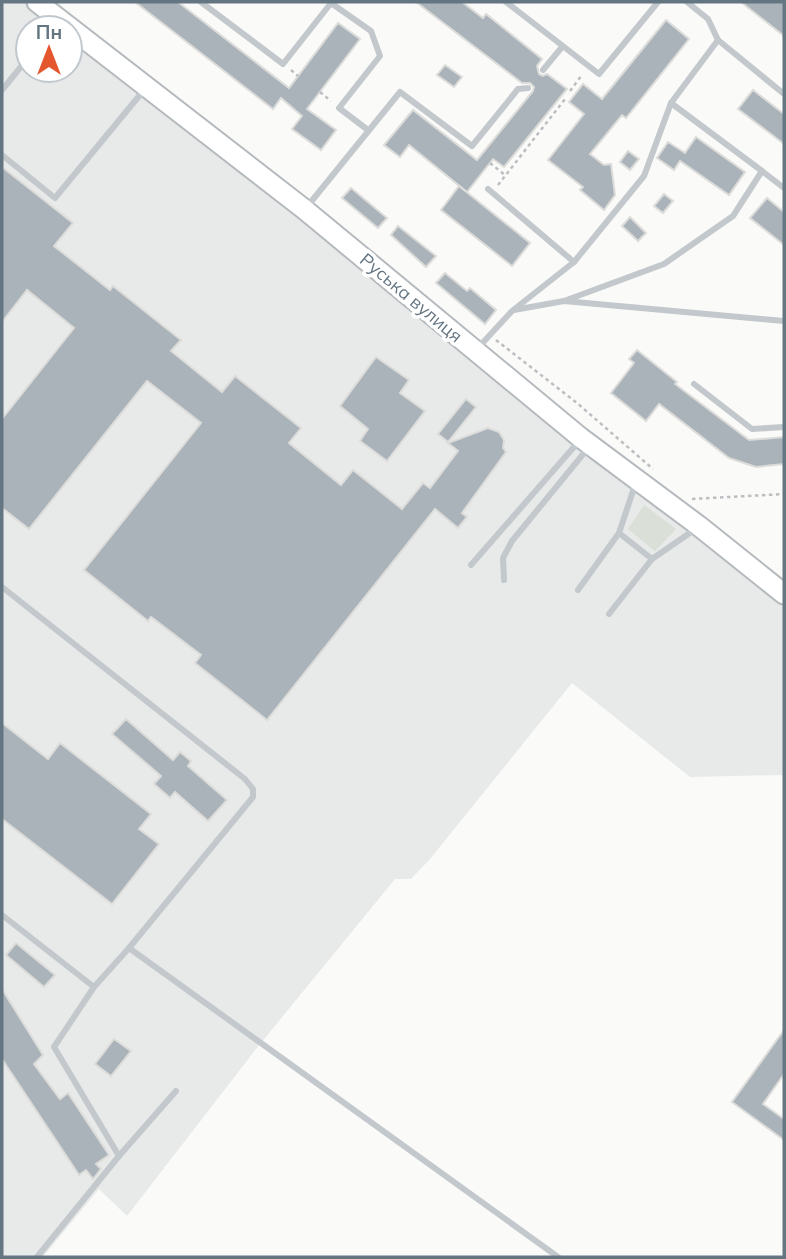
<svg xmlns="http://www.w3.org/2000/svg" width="786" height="1259" viewBox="0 0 786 1259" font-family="Mulish,sans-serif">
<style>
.built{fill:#e8e9e9;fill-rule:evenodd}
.green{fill:#dadfd7}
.building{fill:#aab3b9;stroke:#dcdcda;stroke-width:2}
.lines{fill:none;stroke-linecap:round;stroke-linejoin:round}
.primary-casing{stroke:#b5babe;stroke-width:23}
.path{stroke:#bbbfc2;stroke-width:2.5;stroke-dasharray:3.5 3.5;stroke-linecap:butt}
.service{stroke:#c3c8cc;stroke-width:6}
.primary{stroke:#fff;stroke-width:19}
.labels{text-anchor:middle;stroke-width:7;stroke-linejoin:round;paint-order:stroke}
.street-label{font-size:18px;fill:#657683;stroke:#fff}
</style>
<rect width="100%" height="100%" fill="#fafaf8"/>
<path class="built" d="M2,2H42L784,590V777L781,775L690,777L572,683L430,859L411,879H395L256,1049L127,1216L99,1189L43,1257H2ZM28,28H70V70H28Z"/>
<path class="green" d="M644,505L676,529L655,551L628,529Z"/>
<g class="building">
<path d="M135,2H178L289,88L338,23L360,39L307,109L336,130L321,150L292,129L302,116L281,98L273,109Z"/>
<path d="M416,2H462L483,18L486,14L542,59L537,66L539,74L543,76L547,74L567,89L504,167L493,159L467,192L409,145L400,157L384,145L413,110L477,160L533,91L534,87L530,83H522Z"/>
<path d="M741,2H784V36Z"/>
<path d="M666,20L689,39L626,118L622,115L590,154L604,165L611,164L615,195L604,210L580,190L583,187L548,160L584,114L569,102L583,84L602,99Z"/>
<path d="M445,65L462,77L454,87L437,75Z"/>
<path d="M753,90L784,114V144L738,109Z"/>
<path d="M696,137L745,172L729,195L680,161L674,170L657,158L668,142L685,153Z"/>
<path d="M628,151L639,159L630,170L620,162Z"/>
<path d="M2,167L73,223L54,246L110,290L113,286L181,340L171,351L222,392L235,376L301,428L289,443L341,485L353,470L402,509L423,483L430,488L458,451L448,443L488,428L499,432L504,440L503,448L506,452L462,513L467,517L458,528L435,509L267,720L195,663L201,655L151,617L148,621L84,570L201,423L147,381L29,529L2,508V419L74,328L27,290L2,322Z"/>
<path d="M459,186L530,243L512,266L441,210Z"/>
<path d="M351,188L387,218L378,228L342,198Z"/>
<path d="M664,194L673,201L663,213L654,206Z"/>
<path d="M767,198L784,212V245L750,218Z"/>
<path d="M630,217L646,233L638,241L622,226Z"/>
<path d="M398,226L436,256L426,267L391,235Z"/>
<path d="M445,273L467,291L470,288L496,310L485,324L436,283Z"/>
<path d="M637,350L677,382L675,384L749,440L784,437V464L756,467L729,458L659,404L646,421L611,393L634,363L629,359Z"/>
<path d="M376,357L409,380L400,393L425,411L387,461L360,441L368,429L340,406Z"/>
<path d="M466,399L476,407L448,442L438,434Z"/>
<path d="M126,719L173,760L180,752L191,761L188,766L227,800L208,821L175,792L170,798L154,784L161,776L112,734Z"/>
<path d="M2,723L48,759L60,743L151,814L139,829L159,844L112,904L2,819Z"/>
<path d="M16,943L55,975L44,987L6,955Z"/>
<path d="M2,989L43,1055L34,1064L60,1099L68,1093L109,1155L96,1164L101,1169L93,1179L86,1170L79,1175L2,1059Z"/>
<path d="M784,1030V1074L763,1104L784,1119V1140L732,1102Z"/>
<path d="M114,1039L131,1051L111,1076L95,1064Z"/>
</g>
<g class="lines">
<g class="primary-casing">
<path id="primary" d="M37,2L304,209L581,438L699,526L784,594"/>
</g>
<g class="path">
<path d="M291,70L298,76"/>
<path d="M570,91L582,75"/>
<path d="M320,92L331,101"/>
<path d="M490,163L505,175"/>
<path d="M498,185L565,99"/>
<path d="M496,340L577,403L653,469"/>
<path d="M692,499L784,494"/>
</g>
<g class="service">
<path d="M201,2L283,64L331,3L371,31L380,56L339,108L368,130"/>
<path d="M506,2L599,74L658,2"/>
<path d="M718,40L784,94"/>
<path d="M543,70L562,47"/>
<path d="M2,90L28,58"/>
<path d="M2,155L55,198L144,90"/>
<path d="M762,171L784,188"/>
<path d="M488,189L574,262"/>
<path d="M306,208L400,92L472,146L518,89L528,88"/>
<path d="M564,301L664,264L733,216L762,171L671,103"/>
<path d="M514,310L564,301L784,321"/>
<path d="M476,350L512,311L574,262L644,176L671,103L718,40L708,19L687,2"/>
<path d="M694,384L752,429L784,427"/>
<path d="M619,533L652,559"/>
<path d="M471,565L580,440"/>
<path d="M504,580L503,558L512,541L589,447"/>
<path d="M2,587L245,779L253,789V797L129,948"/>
<path d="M578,590L619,533L636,482"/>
<path d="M609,614L652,559L697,528"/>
<path d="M2,915L94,987L129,948L558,1257"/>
<path d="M94,987L54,1047L119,1156"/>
<path d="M37,1257L119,1156L176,1091"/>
</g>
<use href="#primary" class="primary"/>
</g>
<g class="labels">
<g class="street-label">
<text transform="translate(411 298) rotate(40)" y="6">Руська вулиця</text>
</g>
</g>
<rect width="786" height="1259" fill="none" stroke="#657683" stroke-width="7"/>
<g transform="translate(49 49)"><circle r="33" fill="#ffffff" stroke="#c1c8cd" stroke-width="2"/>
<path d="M0-5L12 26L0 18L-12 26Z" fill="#e4572e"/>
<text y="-10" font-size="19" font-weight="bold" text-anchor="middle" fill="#657683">Пн</text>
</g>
</svg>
